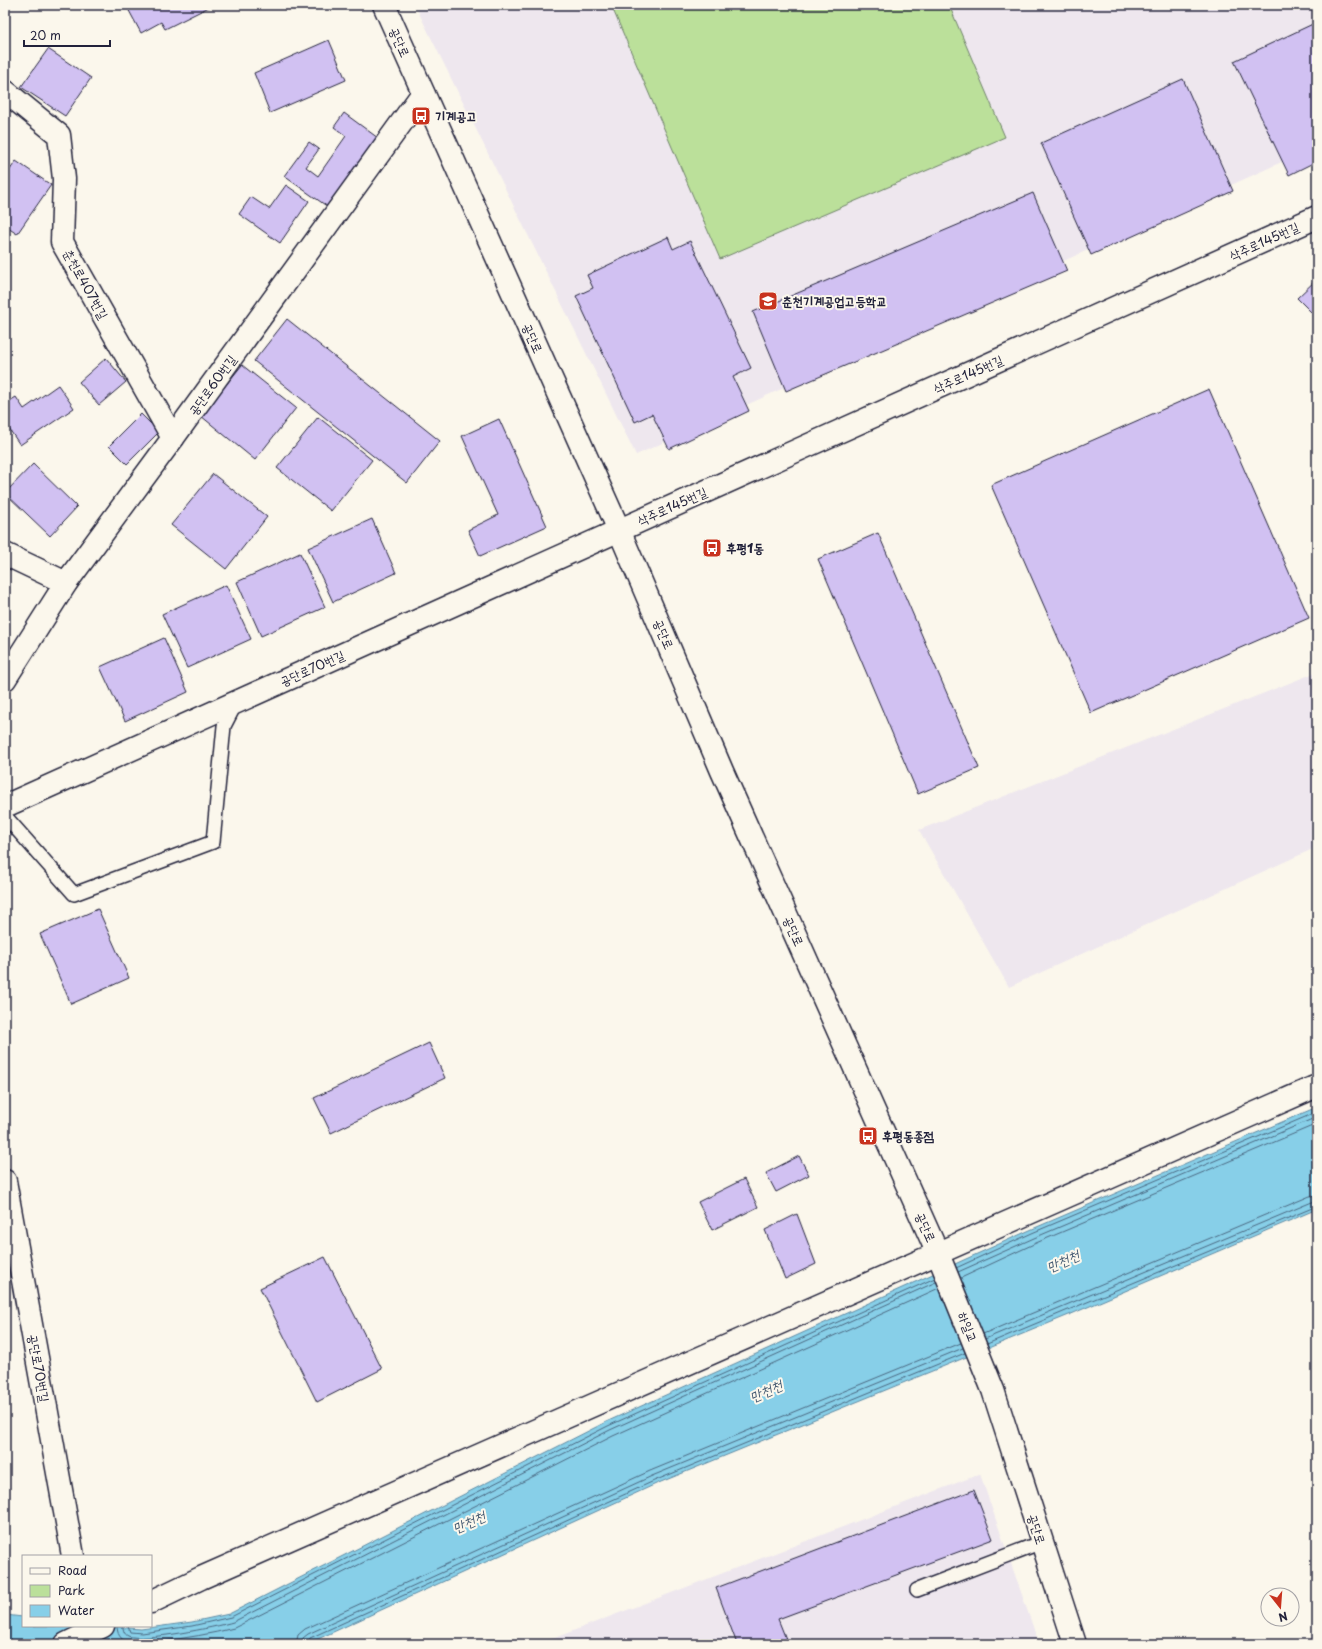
<svg xmlns="http://www.w3.org/2000/svg" width="1322" height="1649" viewBox="0 0 1322 1649" font-family="'Playpen Sans','Poor Story',sans-serif">
<style>
.built{fill:#eee7ee}
.green{fill:#bbe09a;stroke:#6e816a}
.water{fill:#87cfe8;stroke:#5f8aa3}
.lines{fill:none;stroke-linecap:round;stroke-linejoin:round}
.shore{stroke:#4a6780;stroke-width:1}
.building{fill:#d1c1f2;stroke:#22223b}
.service-casing{stroke:#22223b;stroke-width:16}
.minor-casing{stroke:#22223b;stroke-width:25}
.tertiary-casing{stroke:#22223b;stroke-width:25}
.service{stroke:#fbf7ec;stroke-width:13}
.minor{stroke:#fbf7ec;stroke-width:22}
.tertiary{stroke:#fbf7ec;stroke-width:22}
.labels{text-anchor:middle;stroke-width:4;stroke-linejoin:round;paint-order:stroke}
.street-label{font-size:13px;fill:#22223b;stroke:#fbf7ec}
.poi-label{font-size:13px;font-weight:bold;fill:#22223b;stroke:#fbf7ec;text-anchor:start}
.water-label{font-size:14px;font-style:italic;fill:#40566f;stroke:#fbf7ec}
</style>
<rect width="100%" height="100%" fill="#fbf7ec"/>
<filter id="ink" filterUnits="userSpaceOnUse"><feTurbulence type="fractalNoise" baseFrequency=".025" numOctaves="2"/><feDisplacementMap in="SourceGraphic" scale="8" xChannelSelector="R" yChannelSelector="G"/><feConvolveMatrix kernelMatrix="1 2 1 2 8 2 1 2 1" color-interpolation-filters="sRGB"/></filter>
<g filter="url(#ink)">
<g class="built">
<path d="M415,5H1317V146L636,455Z"/>
<path d="M1317,672V847L1009,987L919,830Z"/>
<path d="M980,1474L1039,1644H539Z"/>
</g>
<path class="green" d="M611,5H949L1005,137L720,259Z"/>
<path class="water" d="M1317,1107V1209L1069,1315L656,1484L307,1644H5V1615L23,1617V1626H102L141,1629L192,1622L229,1614L606,1422L1030,1230Z"/>
<g class="lines">
<g class="shore">
<path d="M956,1268L1032,1233L1317,1112"/>
<path d="M958,1272L1034,1238L1317,1117"/>
<path d="M961,1278L1036,1243L1317,1124"/>
<path d="M983,1334L1310,1196L1317,1195"/>
<path d="M985,1339L1312,1202L1317,1201"/>
<path d="M987,1344L1317,1206"/>
<path d="M117,1626C117,1633 120,1640 128,1642C139,1645 151,1642 162,1641C186,1638 211,1634 234,1628L613,1436L939,1288"/>
<path d="M123,1626C123,1630 124,1634 128,1636C142,1642 217,1627 233,1622L610,1430L936,1282"/>
<path d="M128,1626L130,1632L142,1633L192,1626L231,1617L608,1426L935,1278"/>
<path d="M296,1644L298,1635L305,1629L650,1471L961,1343"/>
<path d="M302,1644L303,1638L308,1634L652,1476L963,1348"/>
<path d="M307,1644L310,1638L654,1481L965,1353"/>
</g>
</g>
<g class="building">
<path d="M126,5H213L165,29L161,22L141,33Z"/>
<path d="M1317,22V161L1289,175L1234,61Z"/>
<path d="M329,40L346,80L270,113L254,73Z"/>
<path d="M48,49L91,78L65,116L21,87Z"/>
<path d="M1183,79L1233,191L1091,255L1041,143Z"/>
<path d="M344,113L378,138L328,207L284,176L309,142L319,149L306,167L318,176L346,136L334,127Z"/>
<path d="M16,161L51,185L17,234L5,226V177Z"/>
<path d="M286,185L309,201L280,243L239,214L251,197L269,209Z"/>
<path d="M1033,193L1067,271L786,391L753,312Z"/>
<path d="M668,237L673,249L690,241L751,368L733,377L749,411L669,449L652,414L635,422L576,296L593,288L587,275Z"/>
<path d="M1317,279V318L1297,298Z"/>
<path d="M287,319L440,441L407,483L254,361Z"/>
<path d="M106,358L126,382L99,405L79,382Z"/>
<path d="M242,365L296,408L255,460L201,416Z"/>
<path d="M58,385L74,408L20,445L5,423V404L16,397L24,409Z"/>
<path d="M1209,389L1309,618L1091,713L991,485Z"/>
<path d="M141,414L159,432L127,464L109,446Z"/>
<path d="M318,417L372,460L331,511L277,468Z"/>
<path d="M499,419L547,526L480,556L468,530L498,515L462,436Z"/>
<path d="M33,464L77,507L50,536L5,493Z"/>
<path d="M213,474L267,517L226,569L171,525Z"/>
<path d="M372,519L396,573L333,602L308,548Z"/>
<path d="M878,533L979,768L918,794L818,559Z"/>
<path d="M300,553L325,607L261,636L237,582Z"/>
<path d="M226,585L251,639L187,668L162,614Z"/>
<path d="M164,638L188,692L125,721L100,667Z"/>
<path d="M98,909L129,978L71,1004L40,934Z"/>
<path d="M429,1043L445,1078L331,1133L314,1098Z"/>
<path d="M799,1156L809,1175L776,1192L766,1173Z"/>
<path d="M744,1179L758,1207L712,1230L698,1202Z"/>
<path d="M797,1214L816,1264L785,1279L765,1230Z"/>
<path d="M325,1257L382,1369L317,1402L260,1288Z"/>
<path d="M974,1490L993,1539L778,1619L788,1644H737L716,1588Z"/>
</g>
<g class="lines">
<g class="service-casing">
<g id="service">
<path d="M5,816L74,894L213,842L224,726L236,703"/>
<path d="M917,1590L1042,1542"/>
</g>
</g>
<g class="minor-casing">
<g id="minor">
<path d="M5,91L59,135L64,179L62,242L173,438"/>
<path d="M5,554L66,583"/>
<path d="M5,679L66,583L173,438L423,93"/>
<path d="M5,806L1317,217"/>
<path d="M5,1181L73,1556"/>
<path d="M151,1602L201,1578L1317,1086"/>
<path d="M66,1644L103,1626"/>
</g>
</g>
<g class="tertiary-casing">
<path id="tertiary" d="M384,5L619,530L722,771L938,1254L993,1390L1075,1644"/>
</g>
<use href="#service" class="service"/>
<use href="#minor" class="minor"/>
<use href="#tertiary" class="tertiary"/>
</g>
</g>
<defs>
<g id="bus-square" transform="scale(1)"><rect x="-9" y="-9" width="18" height="18" rx="4" fill="#c8321e" stroke="#fbf7ec"/><path d="M-5-6H5V4H4V6H2V4H-2V6H-4V4H-5ZM-3.5-4V0h7V-4ZM-3.5 1.2v1.5H-2V1.2ZM2 1.2v1.5H3.5V1.2Z" fill="#fff"/></g>
<g id="school-square" transform="scale(1)"><rect x="-9" y="-9" width="18" height="18" rx="4" fill="#c8321e" stroke="#fbf7ec"/><path d="M0-5L7-2L0 1L-7-2ZM-4 1L0 2.5L4 1V4Q0 6-4 4Z" fill="#fff"/></g>
</defs>
<g fill-rule="evenodd">
<use href="#bus-square" x="421" y="116"/>
<use href="#school-square" x="768" y="301"/>
<use href="#bus-square" x="712" y="548"/>
<use href="#bus-square" x="868" y="1136"/>
</g>
<g class="labels">
<g class="street-label">
<text transform="translate(400 42) rotate(66)" y="5">공단로</text>
<text transform="translate(1264 241) rotate(-24)" y="5">삭주로145번길</text>
<text transform="translate(86 284) rotate(61)" y="5">춘천로407번길</text>
<text transform="translate(533 338) rotate(66)" y="5">공단로</text>
<text transform="translate(968 374) rotate(-24)" y="5">삭주로145번길</text>
<text transform="translate(212 385) rotate(-54)" y="5">공단로60번길</text>
<text transform="translate(672 506) rotate(-24)" y="5">삭주로145번길</text>
<text transform="translate(664 634) rotate(67)" y="5">공단로</text>
<text transform="translate(312 668) rotate(-24)" y="5">공단로70번길</text>
<text transform="translate(794 931) rotate(66)" y="5">공단로</text>
<text transform="translate(926 1227) rotate(66)" y="5">공단로</text>
<text transform="translate(968 1327) rotate(68)" y="5">하일교</text>
<text transform="translate(39 1368) rotate(80)" y="5">공단로70번길</text>
<text transform="translate(1037 1529) rotate(72)" y="5">공단로</text>
</g>
<g class="poi-label">
<text x="435" y="121">기계공고</text>
<text x="782" y="306">춘천기계공업고등학교</text>
<text x="726" y="553">후평1동</text>
<text x="882" y="1141">후평동종점</text>
</g>
<g class="water-label">
<text transform="translate(1063 1261) rotate(-24)" y="5">만천천</text>
<text transform="translate(766 1391) rotate(-24)" y="5">만천천</text>
<text transform="translate(469 1522) rotate(-24)" y="5">만천천</text>
</g>
</g>
<rect width="1322" height="1649" fill="none" stroke="#fbf7ec" stroke-width="20"/>
<rect x="10" y="10" width="1302" height="1629" fill="none" stroke="#22223b" stroke-width="1.5" filter="url(#ink)"/>
<rect x="22" y="1555" width="130" height="72" fill="#fbf7ec" stroke="#a4a2a5"/>
<rect x="30" y="1568" width="20" height="6" fill="#fbf7ec" stroke="#a4a2a5"/>
<text x="58" y="1575" font-size="12" fill="#22223b">Road</text>
<rect x="30" y="1585" width="20" height="12" fill="#bbe09a" stroke="#a4a2a5"/>
<text x="58" y="1595" font-size="12" fill="#22223b">Park</text>
<rect x="30" y="1605" width="20" height="12" fill="#87cfe8" stroke="#a4a2a5"/>
<text x="58" y="1615" font-size="12" fill="#22223b">Water</text>
<g transform="translate(1280 1607) rotate(163)"><circle r="19" fill="#fbf7ec" stroke="#a4a2a5"/>
<path d="M0-3L7 15L0 10L-7 15Z" fill="#c8321e"/>
<text y="-6" font-size="11" font-weight="bold" text-anchor="middle" fill="#22223b">N</text>
</g>
<path d="M24 40v6h86v-6" fill="none" stroke="#22223b" stroke-width="2"/>
<text x="30" y="40" font-size="12" fill="#22223b" stroke="#fbf7ec" stroke-width="3" paint-order="stroke">20 m</text>
</svg>
